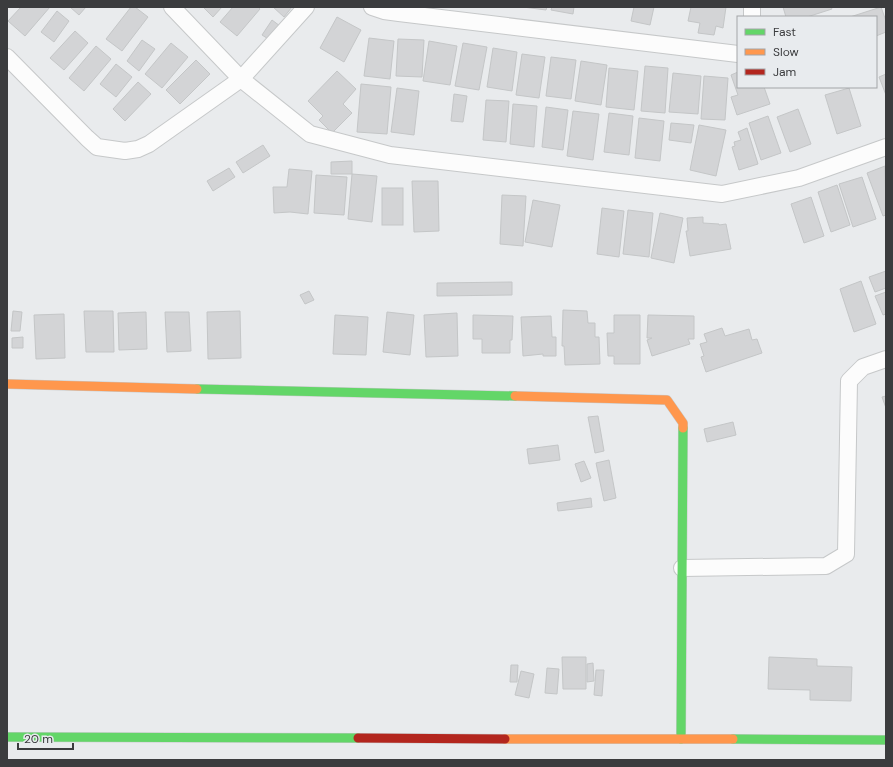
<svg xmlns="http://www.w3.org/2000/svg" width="893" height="767" viewBox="0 0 893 767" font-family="'DM Sans',sans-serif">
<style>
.building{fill:#d3d4d6;stroke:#c4c6c7}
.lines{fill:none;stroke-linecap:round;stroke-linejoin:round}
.street-casing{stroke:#c6c8c9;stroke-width:18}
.fast-casing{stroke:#c6c8c9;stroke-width:10}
.slow-casing{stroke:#c6c8c9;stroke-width:10}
.jam-casing{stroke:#c6c8c9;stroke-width:10}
.street{stroke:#fcfcfc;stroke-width:16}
.fast{stroke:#63d668;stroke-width:9}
.slow{stroke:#ff974d;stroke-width:9}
.jam{stroke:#b3261e;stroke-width:9}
</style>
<rect width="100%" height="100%" fill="#e9ebed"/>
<g class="building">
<path d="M21,7H50L25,36L8,21Z"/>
<path d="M70,7H86L79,15Z"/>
<path d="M131,7H135L148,17L122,51L106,39Z"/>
<path d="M203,7H222L213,17Z"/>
<path d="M233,7H258L260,9L237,36L220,22Z"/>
<path d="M273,7H292L284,17Z"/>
<path d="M523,7H547L546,10Z"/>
<path d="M552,7H574L573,14L551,10Z"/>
<path d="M634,7H654L650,25L631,21Z"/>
<path d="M691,7H726L723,28L716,26L714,35L698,33L700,23L688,21Z"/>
<path d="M783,7H831L832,9L807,17H786Z"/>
<path d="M881,7L886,21V32L876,36V17H850Z"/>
<path d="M57,11L69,21L54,42L41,32Z"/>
<path d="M337,17L361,30L344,62L320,48Z"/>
<path d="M272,20L280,26L270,40L262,35Z"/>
<path d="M75,31L88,43L64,70L50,58Z"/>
<path d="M369,38L394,41L390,79L364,76Z"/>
<path d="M398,39L424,40L422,77L396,76Z"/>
<path d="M142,40L155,49L139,71L127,61Z"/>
<path d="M429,41L457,46L450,85L423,81Z"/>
<path d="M171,43L188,57L162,88L145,74Z"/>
<path d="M463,43L487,47L479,90L455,86Z"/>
<path d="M96,46L111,59L84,91L69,78Z"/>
<path d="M493,48L517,52L512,91L487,87Z"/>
<path d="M522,54L545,57L539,98L516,95Z"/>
<path d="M551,57L576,60L571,99L546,96Z"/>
<path d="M196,60L210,74L180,104L166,90Z"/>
<path d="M581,61L607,65L601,105L575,101Z"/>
<path d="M116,64L132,77L116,97L100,84Z"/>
<path d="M645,66L668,68L665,113L641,111Z"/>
<path d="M609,68L638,71L634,110L606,107Z"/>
<path d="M337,71L356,89L343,104L352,113L332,133L319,120L323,116L308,101Z"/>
<path d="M738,72V87H764L770,104L737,115L731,97L738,95L731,75Z"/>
<path d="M673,73L701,76L698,114L669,112Z"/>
<path d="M886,74V95L879,77Z"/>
<path d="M704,76L728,78L725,120L701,119Z"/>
<path d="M138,82L151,94L125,121L113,109Z"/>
<path d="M361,84L391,87L387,134L357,132Z"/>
<path d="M397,88L419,91L414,135L391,132Z"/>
<path d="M849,88L861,126L837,134L825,95Z"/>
<path d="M454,94L467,96L463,122L451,121Z"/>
<path d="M486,100L509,101L506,142L483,140Z"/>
<path d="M513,104L537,106L534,147L510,144Z"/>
<path d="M546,107L568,110L563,150L542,147Z"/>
<path d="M798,109L811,144L790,152L777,117Z"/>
<path d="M573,111L599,114L593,160L567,156Z"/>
<path d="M609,113L633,116L629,155L604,152Z"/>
<path d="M768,116L781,153L761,160L749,123Z"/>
<path d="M639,118L664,121L660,161L635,158Z"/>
<path d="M671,123L694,125L691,143L669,140Z"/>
<path d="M699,125L726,130L716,176L690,170Z"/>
<path d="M747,128L758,164L739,170L732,147L735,146L734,142L741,140L738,132Z"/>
<path d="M263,145L270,156L243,173L236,162Z"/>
<path d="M352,161V174H331V162Z"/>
<path d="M885,166L886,215L883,216L867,173Z"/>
<path d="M229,168L235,177L213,191L207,181Z"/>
<path d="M289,169L312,171L308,214L290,212L274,213L273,187H287Z"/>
<path d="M352,174L377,176L372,222L348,219Z"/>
<path d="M316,175L347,177L344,215L314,213Z"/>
<path d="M862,177L876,219L853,227L839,184Z"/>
<path d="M412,181H438L439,231L414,232Z"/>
<path d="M837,185L850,225L831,232L818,192Z"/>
<rect x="382" y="188" width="21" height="37"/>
<path d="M502,195L526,196L523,246L500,244Z"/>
<path d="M811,197L824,236L804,243L791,204Z"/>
<path d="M533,200L560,205L552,247L525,242Z"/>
<path d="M602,208L624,211L619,257L597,254Z"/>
<path d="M628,210L653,213L649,257L623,254Z"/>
<path d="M660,213L683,218L674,263L651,258Z"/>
<path d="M703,217V223L719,224V225L726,224L731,249L690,256L686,231H688L687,218Z"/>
<path d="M886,271V288L875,292L869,277Z"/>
<path d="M861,281L876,324L854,332L840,289Z"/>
<path d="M512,282V295L437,296V283Z"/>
<path d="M309,291L314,300L305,304L300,295Z"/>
<path d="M886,292V314L883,315L875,296Z"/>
<path d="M563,310L587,311L588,323H595V337H599L600,364L565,365L564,346H562Z"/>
<path d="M13,311L22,312L20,331H11Z"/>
<path d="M84,311H113L114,352H86Z"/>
<path d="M240,311L241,358L208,359L207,312Z"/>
<path d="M146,312L147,349L119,350L118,313Z"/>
<path d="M165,312H189L191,351L167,352Z"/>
<path d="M387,312L414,315L410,355L383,352Z"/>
<path d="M457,313L458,356L426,357L424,315Z"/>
<path d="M64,314L65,358L36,359L34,315Z"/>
<path d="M335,315L368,317L366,355L333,354Z"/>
<path d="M473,315L513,316L512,340H510V353H482V339H473Z"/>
<path d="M614,315H640V364H614V356H608L607,333H614Z"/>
<path d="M648,315L694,316V339H688L690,344L652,356L647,340L652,338H647Z"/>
<path d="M551,316L552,337H556V356H543V354L523,356L521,317Z"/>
<path d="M722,328L725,336L749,329L752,340L757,339L762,353L706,372L701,357L704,356L700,344L707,342L704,334Z"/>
<path d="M23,337V348H12V338Z"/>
<path d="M886,396V408L882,397Z"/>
<path d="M598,416L604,451L595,453L588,417Z"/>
<path d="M733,422L736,435L707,442L704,429Z"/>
<path d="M558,445L560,460L529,464L527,449Z"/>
<path d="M609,460L616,498L604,501L596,463Z"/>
<path d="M584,461L591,478L581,482L575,464Z"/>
<path d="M591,498L592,507L558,511L557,503Z"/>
<path d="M562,657H586V689H563Z"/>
<path d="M769,657L817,659V666L852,667L851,701L810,700V690L768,689Z"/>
<path d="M593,663L594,681L587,682V664Z"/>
<path d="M511,665H518L517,682H510Z"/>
<path d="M547,668L559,669L557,694L545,693Z"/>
<path d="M596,670H604L602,696L594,695Z"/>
<path d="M521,671L534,674L529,698L515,695Z"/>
</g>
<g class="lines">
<g class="street-casing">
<g id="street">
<path d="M172,7L241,79L310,134L390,155L722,194L799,178L886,147"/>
<path d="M372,7L384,11L399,13L738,54"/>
<path d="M752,17V7"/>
<path d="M7,57L87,138L97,147L125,151L138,149L149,144L241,79L306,7"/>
<path d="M682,568L826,566L846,554L849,381L863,367L886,359"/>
</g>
</g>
<g class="fast-casing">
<g id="fast">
<path d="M197,389L515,396"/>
<path d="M7,737L358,738"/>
<path d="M681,739L683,428"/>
<path d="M733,739L886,740"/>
</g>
</g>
<g class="slow-casing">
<g id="slow">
<path d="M7,384L197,389"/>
<path d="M515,396L667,400L683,423V428"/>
<path d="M505,739H733"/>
</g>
</g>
<g class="jam-casing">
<path id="jam" d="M358,738L505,739"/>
</g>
<use href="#street" class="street"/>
<use href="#fast" class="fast"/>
<use href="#slow" class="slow"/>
<use href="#jam" class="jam"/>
</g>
<rect width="893" height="767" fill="none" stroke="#3b3c3e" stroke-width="16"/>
<rect x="737" y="16" width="140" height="72" fill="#e8ebee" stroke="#a3a5a8"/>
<rect x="745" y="29" width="20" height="6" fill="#63d668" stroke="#a3a5a8"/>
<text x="773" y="36" font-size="12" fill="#3b3c3e">Fast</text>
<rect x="745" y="49" width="20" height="6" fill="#ff974d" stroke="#a3a5a8"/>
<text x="773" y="56" font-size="12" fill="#3b3c3e">Slow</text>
<rect x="745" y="69" width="20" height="6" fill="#b3261e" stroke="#a3a5a8"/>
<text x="773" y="76" font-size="12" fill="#3b3c3e">Jam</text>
<path d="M18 743v6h55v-6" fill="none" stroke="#3b3c3e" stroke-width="2"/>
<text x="24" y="743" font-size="12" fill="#3b3c3e" stroke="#e8ebee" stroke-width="3" paint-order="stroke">20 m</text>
</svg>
